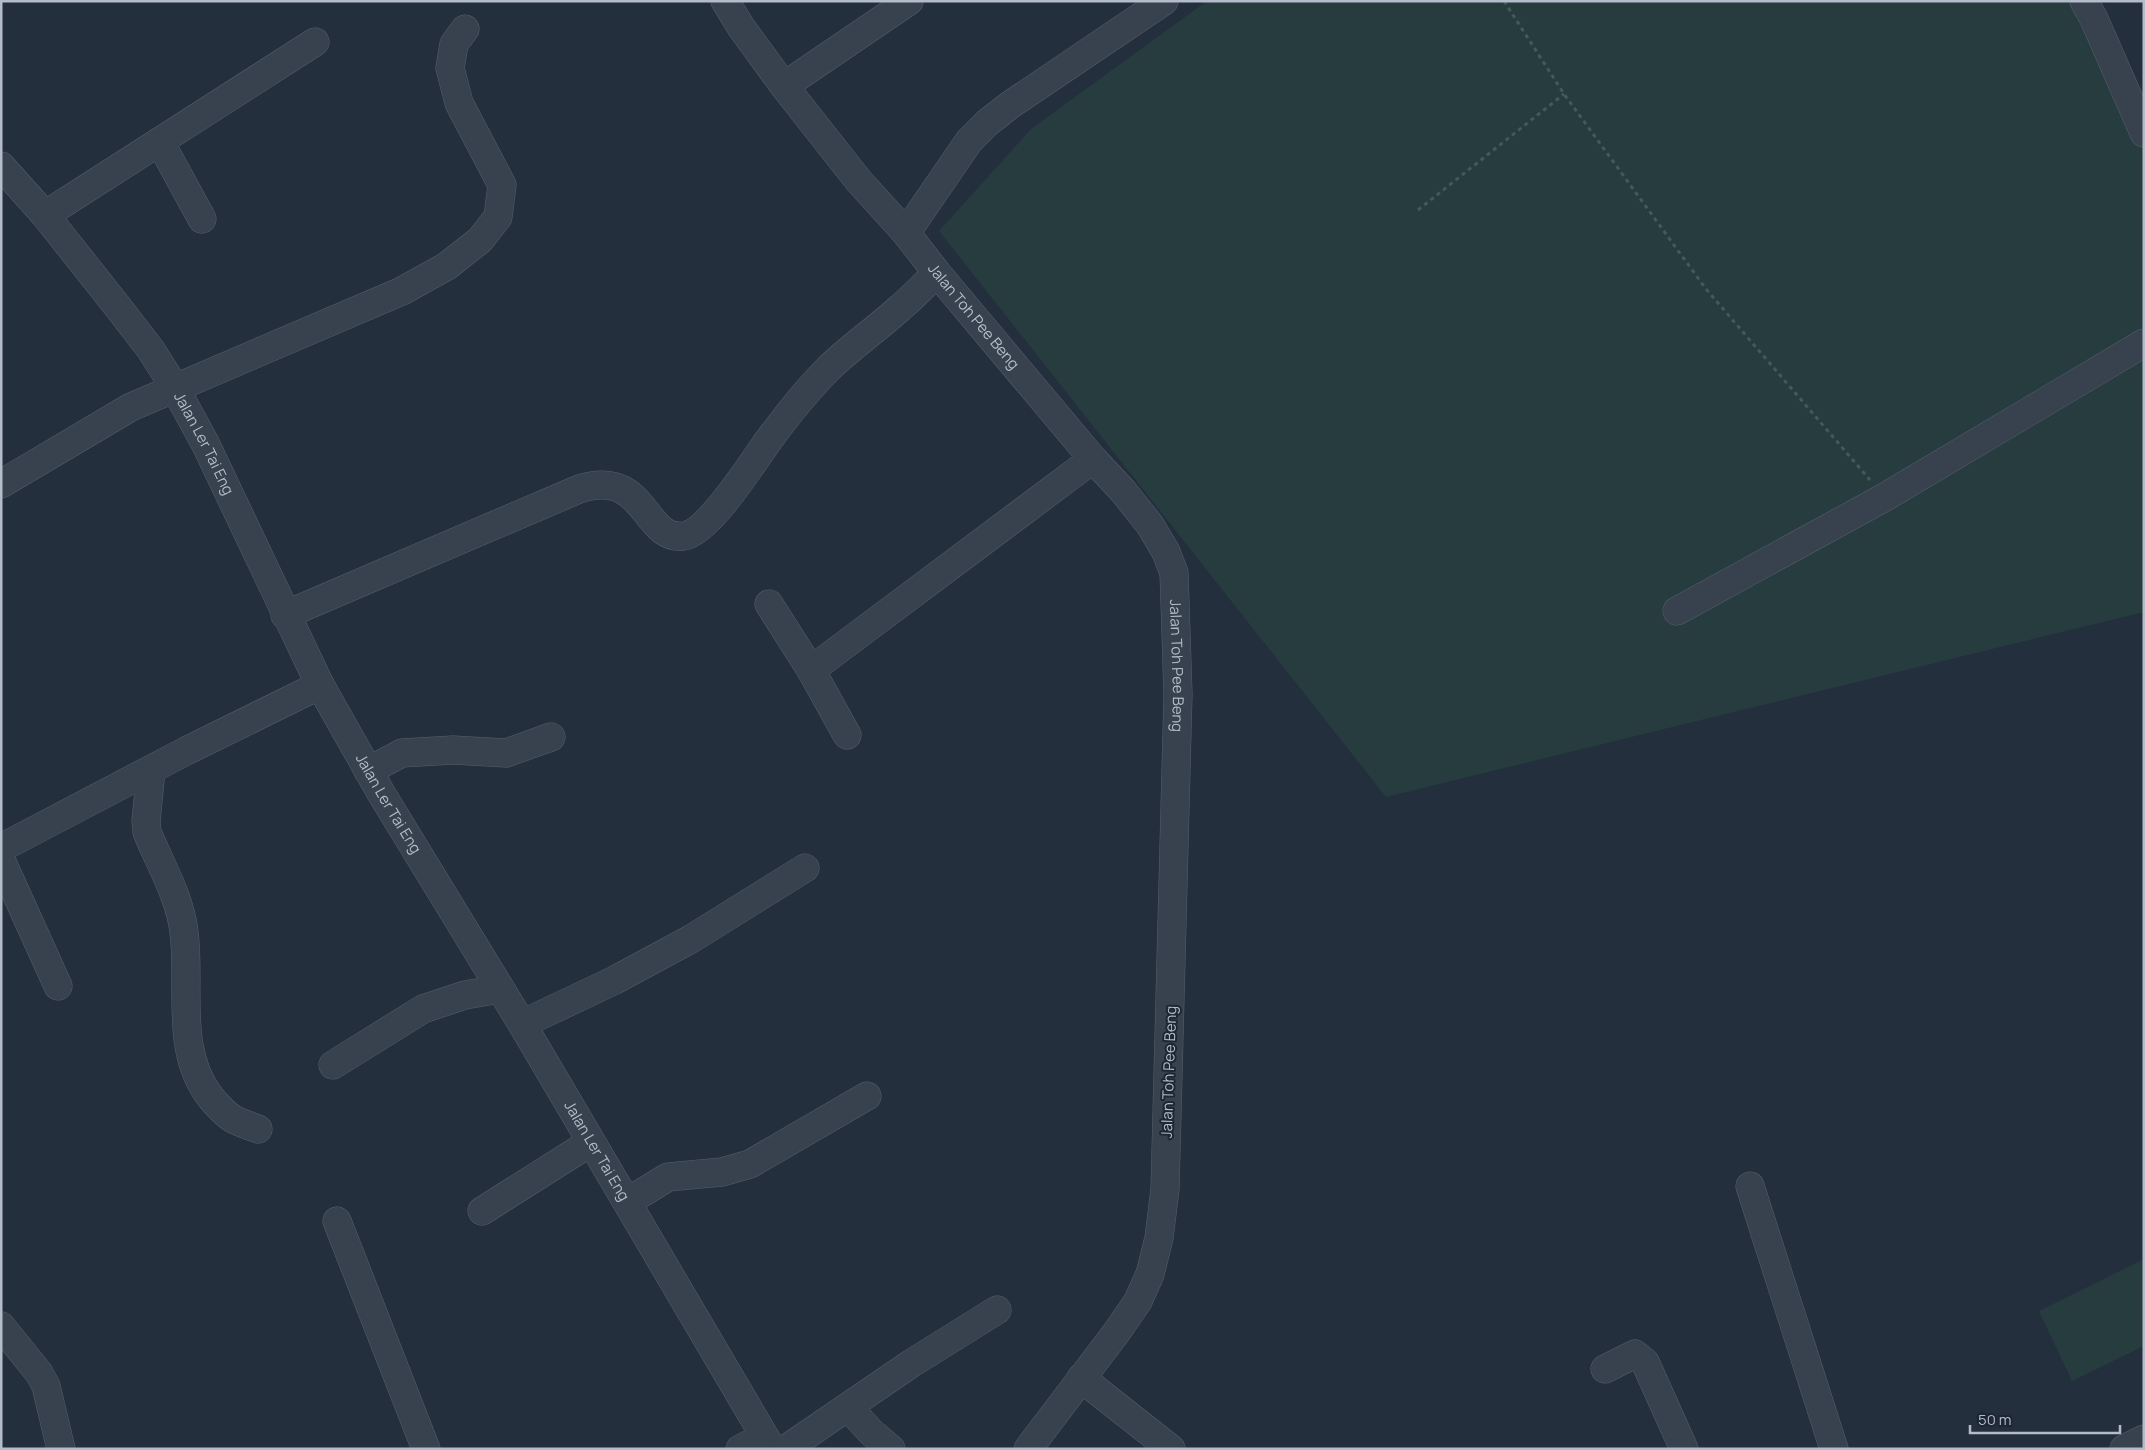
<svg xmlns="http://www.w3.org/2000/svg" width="2145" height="1450" viewBox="0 0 2145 1450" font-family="Manrope,sans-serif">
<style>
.green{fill:#263c3f}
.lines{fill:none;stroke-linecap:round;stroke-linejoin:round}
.minor-casing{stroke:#565f6c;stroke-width:29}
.path{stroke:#44595c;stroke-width:3;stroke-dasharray:4 4;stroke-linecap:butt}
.minor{stroke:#38414e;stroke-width:28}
.labels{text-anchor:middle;stroke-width:4;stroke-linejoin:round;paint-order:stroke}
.street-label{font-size:15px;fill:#b4bcc9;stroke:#1d2633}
</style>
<rect width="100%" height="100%" fill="#242f3e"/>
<g class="green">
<path d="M1207,1H2079L2144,125V612L1386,797L939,231L1031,129Z"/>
<path d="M2144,1259V1346L2072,1381L2039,1311Z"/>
</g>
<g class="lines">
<g class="minor-casing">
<g id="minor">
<path id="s1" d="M725,1L741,27L784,86L858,180L906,233L937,273L1093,459L1123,491L1150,525L1166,552L1174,573L1178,694L1165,1189L1159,1238L1150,1274L1138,1301L1116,1333L1028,1449"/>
<path d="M2084,1L2094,19L2144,133"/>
<path d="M784,86L909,1"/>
<path d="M160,142L202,219"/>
<path id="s2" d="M1,166L45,215L121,311L151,350L175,388L206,445L320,685L381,793L522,1024L772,1449"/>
<path d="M45,215L315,42"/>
<path d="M906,233L969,141L987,123L1010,105L1164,1"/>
<path d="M1,484L131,407L402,291L447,266L480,240L498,217L502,185L459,103L450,68L454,44L465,29"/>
<path d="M769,604L811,670L1093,459"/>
<path d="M1677,611L1885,497L2144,343"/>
<path d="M285,615L579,489C647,467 643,542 684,536C709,532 753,462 768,441C787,415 807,390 829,368C852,346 878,328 901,307C914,296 925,284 937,273"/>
<path d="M811,670L847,735"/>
<path d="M151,770L146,821L147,832C160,864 180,897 184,932C191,987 174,1051 211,1098C217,1105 225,1114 233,1119C241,1123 250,1126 258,1129"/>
<path d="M368,771L402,753L453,750L506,753L551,737"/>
<path d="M1,848L186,751L320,685"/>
<path d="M1,860L58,986"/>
<path d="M522,1024L615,980L691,939L805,868"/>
<path d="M333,1065L423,1009L465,995L500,989"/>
<path d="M1750,1186L1834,1449"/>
<path d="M627,1202L668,1177L722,1172L750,1164L867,1096"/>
<path d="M482,1211L591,1142"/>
<path d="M337,1221L426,1449"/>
<path d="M1,1326L39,1373L46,1386L61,1449"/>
<path d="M1605,1369L1635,1354L1645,1362L1684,1449"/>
<path d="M1081,1378L1171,1449"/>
<path d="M848,1407L871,1432L891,1449"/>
<path d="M740,1449L763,1437"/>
<path d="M786,1449L912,1363L997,1310"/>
<path d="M2124,1449L2144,1439"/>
</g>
</g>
<g class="path">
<path d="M1504,1L1564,94L1706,289L1870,480"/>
<path d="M1418,210L1564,94"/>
</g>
<use href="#minor" class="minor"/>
</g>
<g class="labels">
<g class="street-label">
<text dy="5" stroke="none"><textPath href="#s1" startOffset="402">Jalan Toh Pee Beng</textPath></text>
<text dy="5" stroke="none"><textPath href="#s2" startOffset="345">Jalan Ler Tai Eng</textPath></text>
<text dy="5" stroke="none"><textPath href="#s1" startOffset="822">Jalan Toh Pee Beng</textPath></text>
<text dy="5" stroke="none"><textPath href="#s2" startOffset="750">Jalan Ler Tai Eng</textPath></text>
<text transform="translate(1169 1072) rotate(-88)" y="5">Jalan Toh Pee Beng</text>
<text dy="5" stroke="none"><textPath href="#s2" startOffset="1155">Jalan Ler Tai Eng</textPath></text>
</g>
</g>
<rect width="2145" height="1450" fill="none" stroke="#b4bcc9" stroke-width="5"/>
<path d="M1970 1425v8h150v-8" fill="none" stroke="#b4bcc9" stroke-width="2.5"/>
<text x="1978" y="1425" font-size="15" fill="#b4bcc9" stroke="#1d2633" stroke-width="4" paint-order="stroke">50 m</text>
</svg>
